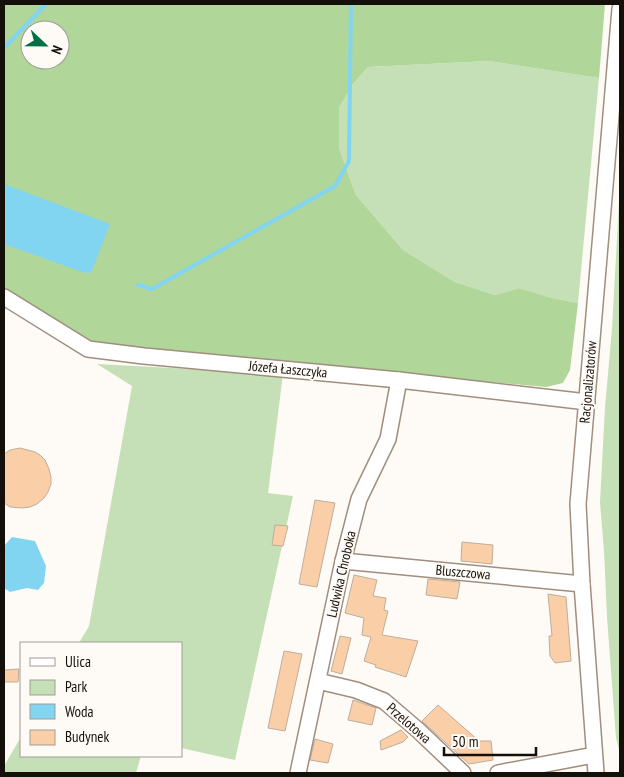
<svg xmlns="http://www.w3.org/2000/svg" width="624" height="777" viewBox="0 0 624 777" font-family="'PT Sans Narrow',sans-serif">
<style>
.green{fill:#c5e0b6}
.forest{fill:#b0d69a;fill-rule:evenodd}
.water{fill:#82d5f1}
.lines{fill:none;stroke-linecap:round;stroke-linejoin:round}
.stream{stroke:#82d5f1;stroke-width:4}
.building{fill:#facfa7;stroke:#bfad9c}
.minor-casing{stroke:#a08e7e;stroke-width:18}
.minor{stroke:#fff;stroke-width:15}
.labels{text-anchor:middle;stroke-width:4;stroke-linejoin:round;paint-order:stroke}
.street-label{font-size:14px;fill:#150f09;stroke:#fefaf6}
</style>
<rect width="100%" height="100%" fill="#fefaf6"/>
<g class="green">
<path d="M489,61L599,78L578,303L552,298L519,288L495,295L455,282L403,250L356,195L339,148V108L353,84L368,67Z"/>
<path d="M620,184V753L616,738L607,617L604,551L600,502L605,407L612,329Z"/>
<path d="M97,364L283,374L268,493L293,496L235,760L181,748V643H79L89,626L132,386Z"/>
<path d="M21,737V756H141L136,773H4V766Z"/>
</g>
<path class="forest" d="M4,4H605L599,78L489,61L368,67L353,84L339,108V148L356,195L403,250L455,282L495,295L519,288L552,298L578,303L570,370L563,383L546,387L100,346L88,343L4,289ZM30,30H60V60H30Z"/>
<g class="water">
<path d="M4,184L110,224L91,273L82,272L4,244Z"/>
<path d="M12,537L35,541L46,566L44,583L38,590L27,588L10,592L4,588V546Z"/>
</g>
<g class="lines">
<g class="stream">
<path d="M4,48L46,4"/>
<path d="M138,285L152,289L335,186L349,161L351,4"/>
</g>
</g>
<g class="building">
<path d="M20,448L35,452L40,455L45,460L49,469L51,477V484L48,492L44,498L37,504L30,507L22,508L10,507L4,503V454L10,450Z"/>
<path d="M315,500L335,503L317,587L299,584Z"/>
<path d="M275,525L288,526L283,546L272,545Z"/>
<path d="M462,542L493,545L492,564L461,561Z"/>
<path d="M354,575L377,580L373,596L386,598L384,610L388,611L382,635L418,641L406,677L375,667L376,665L364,661L371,637L362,635L364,618L345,613Z"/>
<path d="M428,579L460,582L457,599L426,595Z"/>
<path d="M548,594L566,597L571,661L555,663L550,656L549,636H552Z"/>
<path d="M340,636L351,638L342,674L331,671Z"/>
<path d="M284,651L302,654L285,731L268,728Z"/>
<path d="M19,669L18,682H4V670Z"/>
<path d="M353,700L376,708L372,725L348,720Z"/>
<path d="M438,705L479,741H491L493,760L469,764L422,721Z"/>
<path d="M401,730L408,737L403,742L381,750L380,741Z"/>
<path d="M315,739L333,744L328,763L310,760Z"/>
</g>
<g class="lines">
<g class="minor-casing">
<g id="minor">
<path d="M4,297L88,349L144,356L399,380L587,402"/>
<path d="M343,561L582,584"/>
<path d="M318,681L356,690L384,701L419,731L463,773"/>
<path d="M298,773L343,561L359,499L388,439L399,380"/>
<path d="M498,773L594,755"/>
<path d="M596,773L582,584L578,504L620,9"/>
</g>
</g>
<use href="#minor" class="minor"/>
</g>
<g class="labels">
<g class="street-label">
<text transform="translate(288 369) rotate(5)" y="5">Józefa Łaszczyka</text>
<text transform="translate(588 382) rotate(-85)" y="5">Racjonalizatorów</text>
<text transform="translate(463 572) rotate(5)" y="5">Bluszczowa</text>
<text transform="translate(341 574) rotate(-77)" y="5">Ludwika Chroboka</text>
<text transform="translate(409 723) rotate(41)" y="5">Przelotowa</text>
</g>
</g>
<rect width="624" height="777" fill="none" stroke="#150f09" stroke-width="10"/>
<rect x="20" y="642" width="162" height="115" fill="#fefaf6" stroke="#a19c97"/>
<rect x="30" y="658" width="25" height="8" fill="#ffffff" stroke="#a19c97"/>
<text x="65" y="667" font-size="15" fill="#150f09">Ulica</text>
<rect x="30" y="680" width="25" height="15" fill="#c5e0b6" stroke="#a19c97"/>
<text x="65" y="692" font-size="15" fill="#150f09">Park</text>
<rect x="30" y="704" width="25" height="15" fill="#82d5f1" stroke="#a19c97"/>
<text x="65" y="717" font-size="15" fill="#150f09">Woda</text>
<rect x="30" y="730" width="25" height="15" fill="#facfa7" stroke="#a19c97"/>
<text x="65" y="742" font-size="15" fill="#150f09">Budynek</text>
<g transform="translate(45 45) rotate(112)"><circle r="24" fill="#fefaf6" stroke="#a19c97"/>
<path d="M0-4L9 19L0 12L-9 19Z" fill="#036f47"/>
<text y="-8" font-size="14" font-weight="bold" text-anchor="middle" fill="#150f09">N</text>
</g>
<path d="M444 747v8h92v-8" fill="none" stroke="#150f09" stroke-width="2.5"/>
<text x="452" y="747" font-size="15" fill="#150f09" stroke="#fefaf6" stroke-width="4" paint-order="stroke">50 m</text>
</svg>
